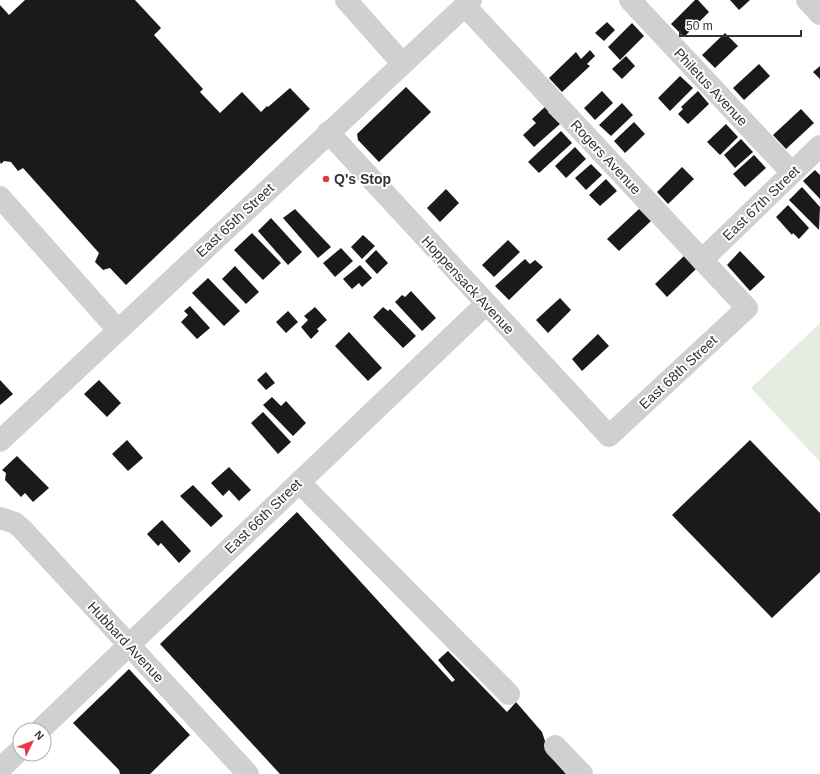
<svg xmlns="http://www.w3.org/2000/svg" width="820" height="774" viewBox="0 0 820 774" font-family="Arial,sans-serif">
<style>
.green{fill:#e6ecdf}
.building{fill:#1a1a1a}
.lines{fill:none;stroke-linecap:round;stroke-linejoin:round}
.minor{stroke:#d0d0d0;stroke-width:22}
.poi-dot{fill:#e63946;stroke:#fff;stroke-width:1.5}
.labels{text-anchor:middle;stroke-width:4;stroke-linejoin:round;paint-order:stroke}
.street-label{font-size:14px;fill:#333;stroke:#fff}
.poi-label{font-size:14px;font-weight:bold;fill:#333;stroke:#fff;text-anchor:start}
</style>
<rect width="100%" height="100%" fill="#fff"/>
<path class="green" d="M820,323V462L751,388Z"/>
<g class="building">
<path d="M25,0H135L161,28L154,35L203,89L200,92L220,113L242,92L261,112L267,106L268,107L290,88L310,109L126,285L110,268L103,270L95,262L99,253L23,168L18,171L11,162L4,161L1,164L0,162V5L9,15Z"/>
<path d="M695,0H698L709,12L684,37L671,24Z"/>
<path d="M730,0H750L739,10Z"/>
<path d="M607,22L615,30L604,41L595,33Z"/>
<path d="M632,23L644,36L620,60L608,47Z"/>
<path d="M725,33L738,46L715,68L702,55Z"/>
<path d="M590,50L595,56L587,64L590,66L562,92L549,78L576,52L581,59Z"/>
<path d="M626,56L635,66L622,79L612,69Z"/>
<path d="M759,64L770,76L744,100L733,88Z"/>
<path d="M820,66V79L813,72Z"/>
<path d="M680,76L693,88L670,111L658,98Z"/>
<path d="M406,87L431,112L379,162L358,140L357,134Z"/>
<path d="M602,91L613,103L595,120L584,108Z"/>
<path d="M698,91L709,104L688,124L678,114L683,109L681,107Z"/>
<path d="M622,103L633,115L611,136L599,125Z"/>
<path d="M546,106L550,110L548,112L560,124L534,147L523,135L536,123L532,119Z"/>
<path d="M801,109L814,123L786,149L773,135Z"/>
<path d="M634,122L645,134L625,153L614,141Z"/>
<path d="M726,124L738,137L720,155L707,142Z"/>
<path d="M561,131L572,143L539,173L528,162Z"/>
<path d="M741,139L753,152L735,168L724,155Z"/>
<path d="M575,147L586,159L566,178L555,166Z"/>
<path d="M754,155L766,168L745,187L733,174Z"/>
<path d="M591,164L602,175L586,190L575,178Z"/>
<path d="M682,167L694,179L668,204L657,192Z"/>
<path d="M815,170L820,175V199L803,181Z"/>
<path d="M606,179L617,191L600,206L589,195Z"/>
<path d="M802,187L820,207L819,230L789,200Z"/>
<path d="M446,189L459,203L440,222L427,208Z"/>
<path d="M788,205L809,228L799,239L793,233L792,235L776,217Z"/>
<path d="M295,209L331,247L318,258L283,218Z"/>
<path d="M639,209L651,221L619,251L607,239Z"/>
<path d="M271,218L302,252L288,265L258,231Z"/>
<path d="M252,233L281,263L263,280L234,250Z"/>
<path d="M363,235L375,246L362,259L351,247Z"/>
<path d="M508,240L520,252L494,277L482,265Z"/>
<path d="M341,248L353,261L335,277L323,263Z"/>
<path d="M376,250L388,263L377,274L365,261Z"/>
<path d="M740,251L765,277L750,291L727,265Z"/>
<path d="M684,256L696,269L667,297L655,284Z"/>
<path d="M525,259L530,264L535,260L543,267L509,300L495,286Z"/>
<path d="M360,265L372,278L362,287L359,283L352,289L343,279Z"/>
<path d="M235,266L259,292L246,304L222,279Z"/>
<path d="M208,278L240,311L224,326L192,293Z"/>
<path d="M411,291L436,318L422,331L395,302L402,295L405,297Z"/>
<path d="M560,298L571,310L548,333L536,320Z"/>
<path d="M190,306L210,328L197,339L181,322L188,315L184,311Z"/>
<path d="M315,307L327,320L317,329L319,331L311,339L301,327L308,320L304,316Z"/>
<path d="M383,307L388,311L390,309L416,336L403,348L373,317Z"/>
<path d="M288,311L298,322L286,333L276,322Z"/>
<path d="M349,332L382,368L368,381L335,346Z"/>
<path d="M598,334L609,346L582,371L572,359Z"/>
<path d="M266,372L275,383L266,390L257,380Z"/>
<path d="M0,380L13,394L0,405Z"/>
<path d="M99,380L121,403L107,417L84,394Z"/>
<path d="M272,397L281,406L286,401L306,423L293,436L263,405Z"/>
<path d="M263,412L291,442L278,454L251,423Z"/>
<path d="M127,440L143,458L128,471L112,454Z"/>
<path d="M750,440L820,513V572L772,618L672,515Z"/>
<path d="M17,456L49,488L33,502L25,493L21,497L5,480L6,473L2,470Z"/>
<path d="M229,467L251,490L239,501L229,490L223,496L211,483Z"/>
<path d="M193,485L223,516L211,527L180,496Z"/>
<path d="M297,512L452,682L455,680L438,660L448,651L507,712L516,702L542,732L550,756L566,774H280L160,644Z"/>
<path d="M162,520L191,551L179,563L161,543L158,546L147,534Z"/>
<path d="M129,669L190,735L150,774H120L119,770L73,723Z"/>
</g>
<g class="lines">
<g class="minor">
<path d="M346,0L402,63"/>
<path d="M630,0L792,173"/>
<path d="M807,0L820,14"/>
<path d="M328,132L609,436L747,308L465,6"/>
<path d="M0,197L118,330"/>
<path d="M702,260L820,146"/>
<path d="M0,441L471,0"/>
<path d="M299,482L509,694"/>
<path d="M0,518L15,523L22,529L248,774"/>
<path d="M40,730L486,304"/>
<path d="M555,746L582,774"/>
<path d="M0,769L20,750"/>
</g>
</g>
<circle class="poi-dot" cx="326" cy="179" r="4"/>
<g class="labels">
<g class="street-label">
<text transform="translate(711 87) rotate(47)" y="5">Philetus Avenue</text>
<text transform="translate(606 157) rotate(47)" y="5">Rogers Avenue</text>
<text transform="translate(761 203) rotate(-44)" y="5">East 67th Street</text>
<text transform="translate(235 220) rotate(-43)" y="5">East 65th Street</text>
<text transform="translate(468 285) rotate(47)" y="5">Hoppensack Avenue</text>
<text transform="translate(678 372) rotate(-43)" y="5">East 68th Street</text>
<text transform="translate(263 516) rotate(-44)" y="5">East 66th Street</text>
<text transform="translate(126 642) rotate(47)" y="5">Hubbard Avenue</text>
</g>
<g class="poi-label">
<text x="334" y="184">Q's Stop</text>
</g>
</g>
<g transform="translate(32 742) rotate(47)"><circle r="19" fill="#ffffff" stroke="#adadad"/>
<path d="M0-3L7 15L0 10L-7 15Z" fill="#e63946"/>
<text y="-6" font-size="11" font-weight="bold" text-anchor="middle" fill="#333333">N</text>
</g>
<path d="M680 30v6h121v-6" fill="none" stroke="#333333" stroke-width="2"/>
<text x="686" y="30" font-size="12" fill="#333333" stroke="#ffffff" stroke-width="3" paint-order="stroke">50 m</text>
</svg>
